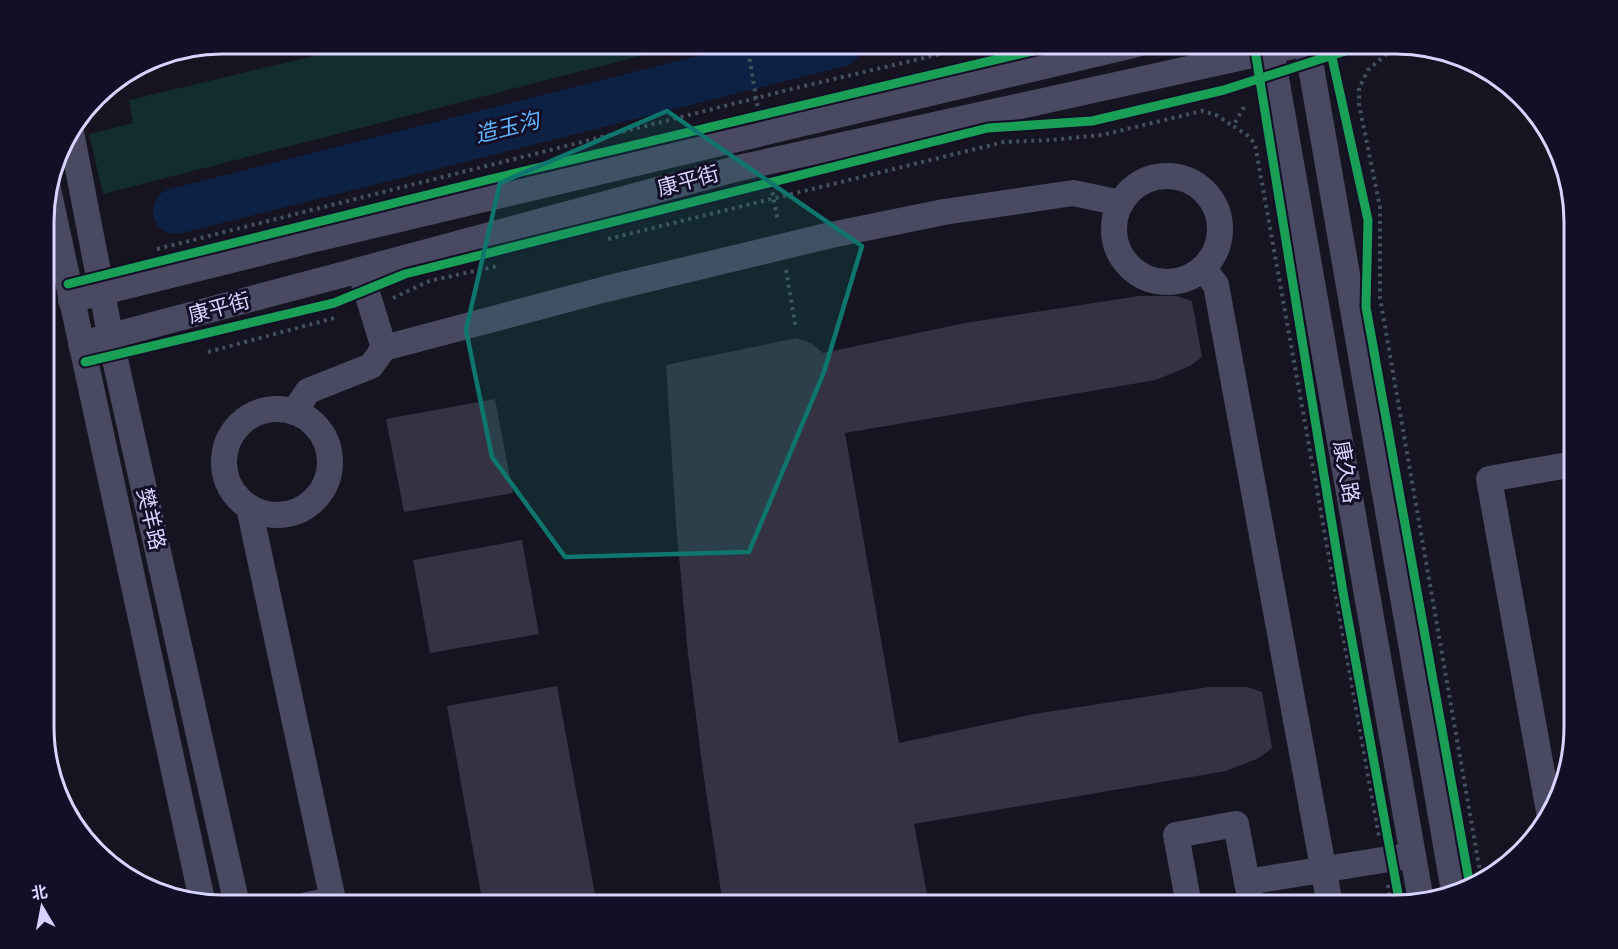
<svg xmlns="http://www.w3.org/2000/svg" width="1618" height="949" viewBox="0 0 1618 949" font-family="Lato,'Noto Sans SC',sans-serif">
<style>
.green{fill:#132c2d}
.lines{fill:none;stroke-linecap:round;stroke-linejoin:round}
.river{stroke:#0d2144;stroke-width:46}
.building{fill:#343243}
.path{stroke:#44505f;stroke-width:4;stroke-dasharray:3 4.5;stroke-linecap:butt}
.minor{stroke:#4a4962;stroke-width:26}
.cycleway-casing{stroke:#130f26;stroke-width:13}
.cycleway{stroke:#1a9f57;stroke-width:9}
.marked{fill:#0f766e;fill-opacity:0.2;stroke:#0f766e;stroke-width:4.5;stroke-linejoin:round}
.labels{text-anchor:middle;stroke-width:6;stroke-linejoin:round;paint-order:stroke}
.street-label{font-size:21px;fill:#d9d4ff;stroke:#130f26}
.water-label{font-size:22px;font-style:italic;fill:#62b6ff;stroke:#130f26}
.rim{fill:none;stroke:#d9d4ff;stroke-width:3}
</style>
<rect width="100%" height="100%" fill="#161421"/>
<path class="green" d="M364,44H687L103,194L89,134L133,123L129,100Z"/>
<g class="lines">
<path class="river" d="M176,211L839,44"/>
</g>
<g class="building">
<path d="M1139,296H1177L1192,301L1202,357L1190,366L1156,380L845,433L899,743L1034,714L1209,687H1247L1262,692L1272,748L1259,758L1226,771L914,824L929,905H723L703,771L688,654L676,523L666,365L797,338L811,343L823,353L965,323Z"/>
<path d="M495,399L513,493L404,512L386,419Z"/>
<path d="M522,540L539,634L430,653L413,560Z"/>
<path d="M557,686L597,905H483L447,706Z"/>
</g>
<g class="lines">
<g class="path">
<path d="M747,44L758,109"/>
<path d="M1408,47L1389,52L1368,70L1359,88V104L1380,207V298L1482,883"/>
<path d="M1244,107L1233,126L1247,135L1255,144L1379,836"/>
<path d="M771,185L778,222"/>
<path d="M608,239L1004,142L1051,140L1102,135L1202,111L1216,115L1233,126"/>
<path d="M157,249L796,88L983,44"/>
<path d="M786,270L796,329"/>
<path d="M393,298L429,281L498,266"/>
<path d="M208,352L338,317"/>
<path d="M1388,885L1391,905"/>
</g>
<g class="minor">
<path d="M1270,44L1421,901"/>
<path d="M1307,44L1454,891"/>
<path d="M71,132L114,355L237,905"/>
<circle cx="1167" cy="229" r="53"/>
<path d="M48,189L202,900"/>
<path d="M1203,268L1216,285L1330,905"/>
<path d="M360,270L384,348L606,289L831,235L944,212L1073,193L1121,203"/>
<path d="M71,300L307,241L1137,44"/>
<path d="M81,344L360,270L739,168L1302,44"/>
<circle cx="277" cy="462" r="53"/>
<path d="M294,412L308,391L371,366L384,348"/>
<path d="M249,507L333,900L307,905"/>
<path d="M1550,817L1489,479L1574,464"/>
<path d="M1189,905L1176,835L1236,824L1247,882"/>
<path d="M1252,905L1247,882L1413,855"/>
</g>
<g class="cycleway-casing">
<g id="cycleway">
<path d="M1254,44L1343,592L1400,905"/>
<path d="M1329,44L1368,220L1366,307L1470,886"/>
<path d="M68,284L491,179L1062,44"/>
<path d="M85,362L334,303L405,274L988,128L1092,121L1224,90L1367,44"/>
</g>
</g>
<use href="#cycleway" class="cycleway"/>
</g>
<path class="marked" d="M667,111L862,246L824,372L749,552L565,557L492,457L466,330L500,183Z"/>
<g class="labels">
<g class="street-label">
<text transform="translate(688 181) rotate(-15)" y="7">康平街</text>
<text transform="translate(219 308) rotate(-15)" y="7">康平街</text>
<text transform="translate(1346 472) rotate(80)" y="7">康久路</text>
<text transform="translate(151 519) rotate(77)" y="7">樊羊路</text>
</g>
<g class="water-label">
<text transform="translate(507 127) rotate(-14)" y="8">造玉沟</text>
</g>
</g>
<path d="M0 0H1618V949H0ZM222 54H1396A168 168 0 0 1 1564 222V727A168 168 0 0 1 1396 895H222A168 168 0 0 1 54 727V222A168 168 0 0 1 222 54Z" fill="#130f26" fill-rule="evenodd"/>
<path class="rim" d="M222 54H1396A168 168 0 0 1 1564 222V727A168 168 0 0 1 1396 895H222A168 168 0 0 1 54 727V222A168 168 0 0 1 222 54Z"/>
<g transform="translate(42 907) rotate(350)" stroke="#130f26" stroke-width="4.5" paint-order="stroke">
<path d="M0-4.5L10 22L0 15L-10 22Z" fill="#d9d4ff"/>
<text y="-9" font-size="16" font-weight="bold" text-anchor="middle" fill="#d9d4ff">北</text>
</g>
</svg>
